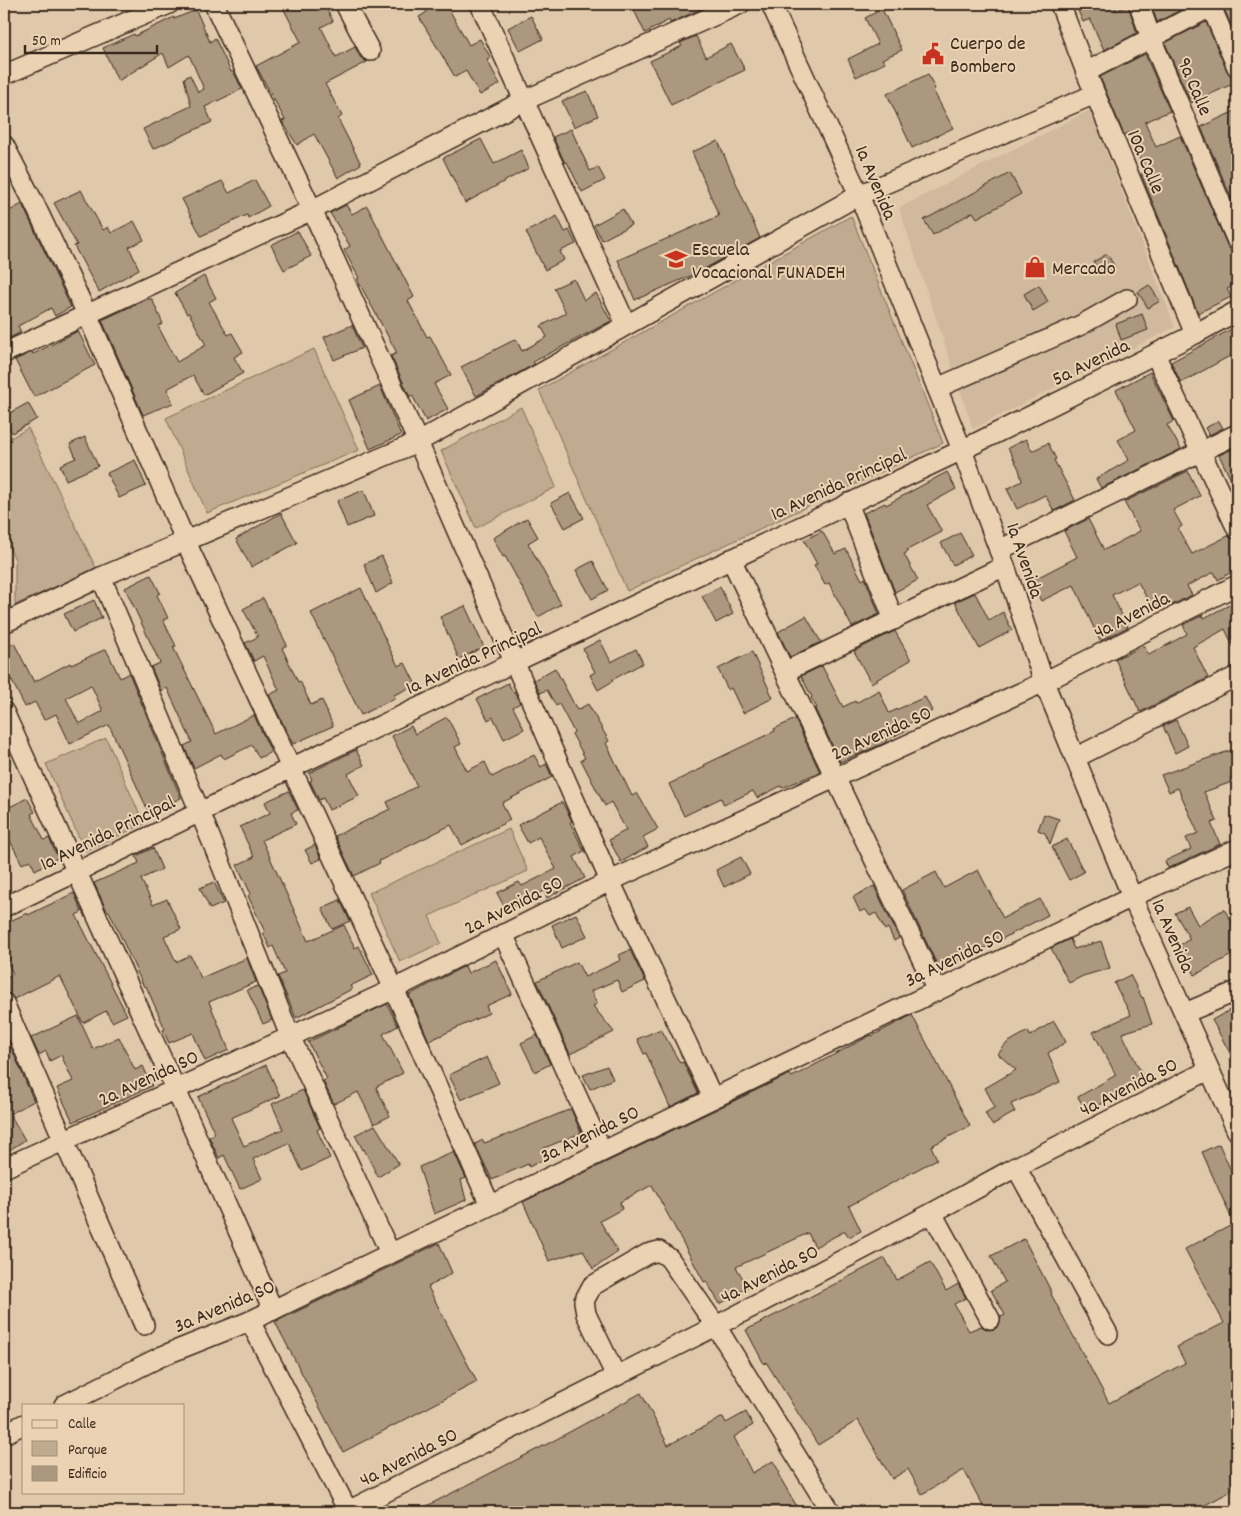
<svg xmlns="http://www.w3.org/2000/svg" width="1241" height="1516" viewBox="0 0 1241 1516" font-family="Dekko,sans-serif">
<style>
.built{fill:#d0b99d}
.green{fill:#c1ab90;stroke:#7e6a57}
.building{fill:#ac977f;stroke:#3b2a1e;fill-rule:evenodd}
.lines{fill:none;stroke-linecap:round;stroke-linejoin:round}
.minor-casing{stroke:#3b2a1e;stroke-width:22}
.minor{stroke:#ead2b3;stroke-width:19}
.labels{text-anchor:middle;stroke-width:4;stroke-linejoin:round;paint-order:stroke}
.poi-label{font-size:20px;fill:#3b2a1e;stroke:#ead2b3;text-anchor:start}
.street-label{font-size:20px;fill:#3b2a1e;stroke:#ead2b3}
</style>
<rect width="100%" height="100%" fill="#e0c8aa"/>
<filter id="ink" filterUnits="userSpaceOnUse"><feTurbulence type="fractalNoise" baseFrequency=".02" numOctaves="2"/><feDisplacementMap in="SourceGraphic" scale="10" xChannelSelector="R" yChannelSelector="G"/><feConvolveMatrix kernelMatrix="1 2 1 2 8 2 1 2 1" color-interpolation-filters="sRGB"/></filter>
<g filter="url(#ink)">
<path class="built" d="M1090,110L1175,327L973,429L899,208Z"/>
<g class="green">
<path d="M851,216L943,443L627,591L539,390Z"/>
<path d="M314,349L359,450L207,513L166,418Z"/>
<path d="M521,407L556,487L476,528L441,451Z"/>
<path d="M28,428L96,568L15,605V559L4,538V442Z"/>
<path d="M106,738L144,824L85,851L46,764Z"/>
<path d="M509,829L528,871L429,916L441,943L400,962L369,893Z"/>
</g>
<g class="building">
<path d="M281,4H324L333,21L321,27L336,57L355,47L360,57L367,62L325,84L342,116L338,119L361,164L338,178L314,134L297,145L282,121L285,120L256,66L301,42Z"/>
<path d="M423,4H446L469,45L480,39L491,58L487,60L500,84L480,95L466,71L455,77L419,17L427,12Z"/>
<path d="M631,4H712L670,23L669,20L645,33Z"/>
<path d="M1075,4H1125L1115,8L1116,11L1128,5L1137,33L1104,50L1090,19L1083,22Z"/>
<path d="M1151,4H1192L1157,22Z"/>
<path d="M1234,4H1237V39L1225,11L1226,7Z"/>
<path d="M882,9L902,50L882,59L885,63L856,77L848,59L878,44L865,18Z"/>
<path d="M196,10L210,42L215,38L231,72L233,71L242,89L205,107L212,122L153,149L143,129L191,106L184,78L190,75L198,92L204,89L189,55L169,67L163,53L118,81L103,48L134,34L135,36L174,17V19Z"/>
<path d="M531,16L543,39L520,51L508,28Z"/>
<path d="M1206,22L1227,71L1231,76L1237,78V82L1191,103L1165,43Z"/>
<path d="M696,36L706,57L731,44L745,70L671,105L650,61L682,46L680,43Z"/>
<path d="M1145,54L1170,111L1145,122L1156,147L1180,136L1227,245L1231,250L1237,252V284L1227,289L1231,297L1198,313L1141,174L1145,172L1129,133L1124,135L1100,77Z"/>
<path d="M928,74L935,89L933,90L953,128L912,148L887,94Z"/>
<path d="M587,91L598,116L574,127L562,101Z"/>
<path d="M1237,110V208L1236,209L1201,127Z"/>
<path d="M571,129L590,171L598,167L605,180L582,192L567,162L565,163L553,137Z"/>
<path d="M481,139L494,164L521,150L529,168L465,203L443,158Z"/>
<path d="M718,141L760,238L699,272L635,300L618,260L719,216L692,152Z"/>
<path d="M1010,173L1021,194L977,218L973,212L933,235L924,220Z"/>
<path d="M255,180L269,206L248,218L247,215L201,236L182,199L222,181L229,193Z"/>
<path d="M81,190L103,230L108,227L111,233L134,221L144,240L129,247L139,269L99,292L74,246L77,245L54,203Z"/>
<path d="M22,204L71,307L55,316L51,308L18,326L21,332L4,341V214Z"/>
<path d="M346,205L352,214L367,206L414,297L408,301L427,337L430,336L451,375L434,384L448,409L426,421L412,395L410,397L391,356L397,353L357,279L359,278L344,250L350,246L330,213Z"/>
<path d="M623,209L631,225L602,240L594,225Z"/>
<path d="M557,216L565,232L569,230L576,244L560,251L564,260L545,270L526,232Z"/>
<path d="M298,231L311,256L284,270L271,245Z"/>
<path d="M1107,254L1115,267L1101,275L1093,262Z"/>
<path d="M204,276L216,298L209,302L228,335L232,333L243,352L234,357L243,373L204,395L193,375L167,389L173,403L143,415L102,320L147,299H152L163,324L158,326L177,362L206,345L189,313L187,314L175,293Z"/>
<path d="M574,279L584,300L596,293L611,321L533,362L535,364L476,396L461,367L516,339L522,351L547,337L541,326L566,313L554,288Z"/>
<path d="M1039,285L1048,302L1033,311L1024,294Z"/>
<path d="M1149,285L1160,301L1148,308L1138,292Z"/>
<path d="M1142,314L1148,330L1121,340L1116,324Z"/>
<path d="M352,325L362,348L334,360L324,337Z"/>
<path d="M1237,326V352L1181,383L1171,362Z"/>
<path d="M78,331L95,365L34,397L15,360L32,352L33,354Z"/>
<path d="M1150,372L1174,421L1167,425L1181,449L1101,488L1096,479L1129,460L1118,440L1136,430L1116,390Z"/>
<path d="M380,386L401,435L370,449L349,400Z"/>
<path d="M28,403L37,419L12,433L4,416Z"/>
<path d="M1219,421L1223,428L1209,435L1205,428Z"/>
<path d="M85,437L98,466L66,480L60,465L76,458L70,444Z"/>
<path d="M1026,439L1032,451L1048,443L1056,459L1054,460L1075,500L1054,511L1045,495L1017,509L1007,489L1022,481L1019,469L1008,448Z"/>
<path d="M1233,449L1237,457V492L1219,455Z"/>
<path d="M135,460L146,486L119,498L107,473Z"/>
<path d="M1188,471L1200,496L1173,510L1182,526L1178,529L1192,554L1228,536L1231,538L1237,540V569L1218,580L1214,572L1187,586L1192,595L1172,605L1169,599L1152,608L1138,582L1112,595L1128,627L1100,641L1074,585L1041,601L1031,581L1077,557L1064,531L1088,519L1104,550L1140,531L1124,502Z"/>
<path d="M947,472L956,489L927,505L942,532L907,550L908,552L904,554L918,580L895,592L864,513L885,503L886,505Z"/>
<path d="M364,490L374,516L347,527L337,501Z"/>
<path d="M570,493L584,518L565,528L551,503Z"/>
<path d="M281,513L297,543L251,567L236,539Z"/>
<path d="M527,518L538,537L528,543L561,604L538,617L505,556L503,557L493,538Z"/>
<path d="M822,531L835,554L846,549L862,580L865,578L879,614L852,627L829,583L825,585L814,565L817,564L804,540Z"/>
<path d="M960,533L972,555L953,565L941,543Z"/>
<path d="M382,556L393,583L376,593L364,564Z"/>
<path d="M593,561L608,590L592,599L576,570Z"/>
<path d="M151,575L160,593L157,595L168,618L163,620L176,646L173,647L216,734L254,715L271,752L259,758L252,745L224,759L221,754L194,768L184,746L192,742L167,688L161,691L151,667L160,663L125,588Z"/>
<path d="M720,587L733,614L716,623L702,596Z"/>
<path d="M361,588L398,666L405,663L416,685L394,695L395,698L361,715L311,613Z"/>
<path d="M975,593L989,620L1003,612L1012,630L979,648L955,602Z"/>
<path d="M263,598L287,645L282,648L298,682L300,681L311,705L322,700L333,726L293,744L269,695L279,690L263,656L254,661L245,643L258,637L243,609Z"/>
<path d="M94,600L102,618L73,632L64,614Z"/>
<path d="M1237,601V654L1225,629L1193,647L1208,678L1140,712L1115,659L1144,646L1149,655L1187,634L1183,625L1203,615L1204,618Z"/>
<path d="M465,606L484,647L459,659L440,617Z"/>
<path d="M806,616L821,642L790,657L778,632Z"/>
<path d="M895,631L911,660L871,683L854,651Z"/>
<path d="M600,640L611,662L636,649L643,663L612,680L613,681L598,690L590,675L595,672L583,649Z"/>
<path d="M14,643L34,682L70,663L71,665L106,649L120,678L129,673L181,798L149,813L109,725L70,744L56,714L44,720L35,702L25,707L11,679L4,683V648ZM91,685L103,711L79,724L66,698Z"/>
<path d="M752,652L773,698L743,713L731,688L728,690L718,669Z"/>
<path d="M822,666L843,707L855,701L856,703L879,690L889,713L925,697L932,711L905,726L907,730L886,740L887,742L840,762L815,709L817,708L811,698L812,697L801,676Z"/>
<path d="M555,668L577,710L588,704L609,741L606,743L632,796L637,793L658,829L643,837L648,847L621,862L609,840L626,830L611,802L605,806L581,760L585,758L572,734L574,732L559,704L556,706L547,690L540,693L534,680Z"/>
<path d="M508,683L513,692L514,691L520,703L513,707L524,729L504,739L493,717L488,720L477,699Z"/>
<path d="M447,717L461,744L455,747L467,771L485,762L492,777L534,755L541,767L546,764L552,777L502,803L510,820L462,845L451,825L379,861L380,863L354,876L335,836L390,809L387,802L417,786L392,736L411,726L415,734Z"/>
<path d="M795,719L820,772L782,788L781,786L757,798L753,791L724,805L721,798L684,816L669,784L705,767L704,765L775,731L774,729Z"/>
<path d="M1176,720L1188,746L1175,753L1163,726Z"/>
<path d="M1237,748V774L1230,777L1232,782L1204,792L1217,821L1211,823L1220,844L1168,868L1165,861L1191,849L1186,838L1198,833L1178,788L1169,792L1161,775Z"/>
<path d="M356,750L364,765L348,774L359,796L329,810L323,798L319,800L310,781L312,780L309,773Z"/>
<path d="M289,791L298,810L291,813L296,824L262,840L308,941L344,925L355,948L359,946L373,975L350,986L352,989L296,1018L278,976L285,973L273,946L270,948L263,933L265,932L248,896L251,894L237,865L254,857L240,827L270,813L265,802Z"/>
<path d="M27,798L35,812L31,814L44,840L49,838L58,858L35,870L30,860L22,864L4,829V810Z"/>
<path d="M562,802L572,821L570,822L584,851L574,857L585,878L547,898L544,891L506,910L497,893L519,882L522,886L556,869L539,837L528,843L518,825Z"/>
<path d="M1044,814L1059,819L1050,844L1045,833L1038,830Z"/>
<path d="M1067,839L1084,872L1069,880L1052,847Z"/>
<path d="M315,845L321,859L312,863L305,850Z"/>
<path d="M153,848L162,869L141,879L153,905L167,899L181,929L164,936L176,962L190,955L201,978L247,958L256,982L209,1002L229,1050L205,1061L193,1033L169,1043L163,1030L165,1029L146,986L144,987L109,911H107L94,883L139,863L136,856Z"/>
<path d="M741,857L750,874L724,887L716,870Z"/>
<path d="M978,870L1003,918L1040,899L1048,915L940,971L902,890L936,872L944,888Z"/>
<path d="M214,882L224,903L210,909L200,888Z"/>
<path d="M874,886L899,938L894,941L888,928L885,930L876,913L870,916L865,909L860,912L853,897Z"/>
<path d="M74,893L82,912L76,915L127,1015L112,1022L106,1011L83,1023L60,976L14,999L10,994L4,992V979L13,974L4,954V924L27,913L28,915Z"/>
<path d="M340,900L350,921L332,929L322,908Z"/>
<path d="M1188,907L1198,925L1224,909L1237,931V952L1195,975L1180,945L1190,939L1175,913Z"/>
<path d="M576,914L587,936L562,948L552,925Z"/>
<path d="M1070,939L1074,949L1101,941L1110,968L1083,976L1069,983L1051,948Z"/>
<path d="M630,950L645,981L622,992L617,980L591,991L597,1004L593,1006L614,1032L570,1054L537,981L577,962L585,977L621,960L619,955Z"/>
<path d="M496,960L512,994L486,1006L489,1013L429,1041L409,995L465,966L468,973Z"/>
<path d="M1130,975L1142,998L1143,997L1152,1024L1122,1033L1144,1079L1087,1112L1078,1097L1116,1075L1093,1032L1131,1015L1114,983Z"/>
<path d="M258,986L272,1020L263,1024L247,990Z"/>
<path d="M387,1004L398,1026L383,1034L403,1073L376,1087L390,1116L374,1124L358,1092L334,1104L323,1081L327,1079L308,1042Z"/>
<path d="M1237,1006V1066L1212,1020Z"/>
<path d="M912,1015L970,1126L931,1146L937,1159L849,1206L861,1231L849,1237L845,1231L815,1247L808,1233L736,1267L748,1287L720,1304L706,1281L704,1282L652,1185L620,1202L622,1209L600,1221L618,1252L593,1269L583,1250L549,1261L523,1202L790,1074L792,1077L871,1035L872,1036Z"/>
<path d="M78,1016L93,1049L119,1037L135,1070L143,1066L152,1086L73,1122L57,1088L73,1081L61,1055L50,1061L46,1051L39,1055L31,1038Z"/>
<path d="M1054,1021L1066,1042L1048,1053L1060,1082L1011,1104L1015,1112L992,1125L985,1113L995,1107L985,1088L1016,1070L998,1054L1007,1043L1028,1031L1030,1036Z"/>
<path d="M661,1029L680,1063L683,1062L698,1093L670,1107L646,1053L644,1054L637,1039Z"/>
<path d="M4,1031L34,1101L10,1114L25,1140L8,1151L4,1143Z"/>
<path d="M537,1035L550,1064L535,1072L521,1043Z"/>
<path d="M487,1057L499,1083L461,1100L449,1075Z"/>
<path d="M266,1065L280,1096L231,1118L244,1146L283,1129L272,1104L303,1090L320,1128L317,1130L330,1158L302,1171L289,1143L253,1159L262,1179L240,1189L224,1155L219,1158L209,1137L215,1134L198,1097Z"/>
<path d="M607,1066L613,1079L590,1089L583,1075Z"/>
<path d="M571,1109L581,1133L544,1148L548,1157L529,1167L528,1164L492,1180L475,1144L483,1140L484,1143L504,1136Z"/>
<path d="M375,1125L399,1164L378,1177L364,1149L363,1150L355,1135Z"/>
<path d="M1219,1144L1237,1184V1488L1192,1512H986L964,1470L922,1494L908,1469L892,1479L858,1420L818,1445L766,1362L764,1364L746,1330L885,1258L897,1280L930,1262L946,1291L958,1284L966,1298L954,1304L969,1331L981,1326L989,1330L995,1329L1000,1324L1001,1317L1005,1315L991,1290L1005,1282L991,1256L1024,1239L1052,1293L1051,1294L1109,1403L1185,1363L1177,1347L1224,1323L1185,1249L1234,1224L1202,1152Z"/>
<path d="M454,1152L466,1178L461,1180L466,1200L434,1214L419,1167Z"/>
<path d="M439,1243L452,1273L428,1287L477,1382L343,1452L275,1322Z"/>
<path d="M641,1393L668,1445L723,1417L726,1423L746,1412L753,1425L734,1437L752,1473L773,1461L780,1473L778,1474L800,1512H415L553,1441Z"/>
</g>
<g class="lines">
<g class="minor-casing">
<g id="minor">
<path d="M214,4L312,210L418,442L610,881L713,1098"/>
<path d="M345,4L370,51"/>
<path d="M480,4L626,324"/>
<path d="M771,4L859,195L962,450L1005,566L1044,682L1132,897L1237,1131"/>
<path d="M1060,4L1086,72L1195,334"/>
<path d="M1139,4L1151,38L1237,241"/>
<path d="M1210,4L1237,67"/>
<path d="M1086,72L1216,4"/>
<path d="M4,75L169,4"/>
<path d="M4,145L34,203L87,314L186,542L394,989L490,1205"/>
<path d="M4,353L312,210L523,101L740,4"/>
<path d="M1155,354L1237,529"/>
<path d="M937,388L1081,325L1127,299"/>
<path d="M848,503L894,620"/>
<path d="M999,550L1237,434"/>
<path d="M731,559L937,991"/>
<path d="M101,577L200,812L290,1036L390,1253"/>
<path d="M4,623L101,577L418,442L859,195L1095,94"/>
<path d="M786,671L1005,566"/>
<path d="M4,712L176,1090L273,1310"/>
<path d="M1075,758L1237,676"/>
<path d="M4,907L291,768L962,450L1195,334L1237,311"/>
<path d="M503,934L602,1151"/>
<path d="M4,1003L144,1325"/>
<path d="M1185,1013L1237,991"/>
<path d="M1016,1167L1108,1334"/>
<path d="M4,1168L394,989L610,881L1044,682L1237,585"/>
<path d="M932,1213L990,1319"/>
<path d="M250,1321L348,1511"/>
<path d="M616,1376L586,1314L584,1301L592,1286L647,1254L659,1251L669,1258L716,1326L831,1512"/>
<path d="M64,1405L162,1356L250,1321L1132,897L1237,849"/>
<path d="M4,1434L24,1424"/>
<path d="M346,1512L716,1326L932,1213L1016,1167L1209,1070"/>
</g>
</g>
<use href="#minor" class="minor"/>
</g>
</g>
<defs>
<g id="civic-bare" transform="scale(1.725)"><path d="M-.6-6.5H3V-4.5H.6V-3L4-1V1h2V6H-6V1h2V-1L-.6-3ZM-1.2 2.5V6h2.4V2.5Z" fill="#c8321e" stroke="#ead2b3" stroke-width="2.5" paint-order="stroke"/></g>
<g id="school-bare" transform="scale(1.725)"><path d="M0-5L7-2L0 1L-7-2ZM-4 1L0 2.5L4 1V4Q0 6-4 4Z" fill="#c8321e" stroke="#ead2b3" stroke-width="2.5" paint-order="stroke"/></g>
<g id="shop-bare" transform="scale(1.725)"><path d="M-5-2.5h2.3a2.7 3.5 0 0 1 5.4 0H5L5.5 6h-11ZM-1.5-2.5h3a1.5 2.3 0 0 0-3 0Z" fill="#c8321e" stroke="#ead2b3" stroke-width="2.5" paint-order="stroke"/></g>
</defs>
<g fill-rule="evenodd">
<use href="#civic-bare" x="933" y="54"/>
<use href="#school-bare" x="676" y="259"/>
<use href="#shop-bare" x="1035" y="267"/>
</g>
<g class="labels">
<g class="poi-label">
<text x="950" y="49">Cuerpo de<tspan x="950" dy="23">Bombero</tspan></text>
<text x="692" y="255">Escuela<tspan x="692" dy="23">Vocacional FUNADEH</tspan></text>
<text x="1052" y="274">Mercado</text>
</g>
<g class="street-label">
<text transform="translate(1196 86) rotate(67)" y="7">9a Calle</text>
<text transform="translate(1147 161) rotate(67)" y="7">10a Calle</text>
<text transform="translate(877 182) rotate(67)" y="7">1a Avenida</text>
<text transform="translate(1090 361) rotate(-26)" y="7">5a Avenida</text>
<text transform="translate(838 483) rotate(-25)" y="7">1a Avenida Principal</text>
<text transform="translate(1026 560) rotate(71)" y="7">1a Avenida</text>
<text transform="translate(1131 614) rotate(-27)" y="7">4a Avenida</text>
<text transform="translate(473 657) rotate(-25)" y="7">1a Avenida Principal</text>
<text transform="translate(881 732) rotate(-24)" y="7">2a Avenida SO</text>
<text transform="translate(107 832) rotate(-26)" y="7">1a Avenida Principal</text>
<text transform="translate(513 904) rotate(-27)" y="7">2a Avenida SO</text>
<text transform="translate(1174 935) rotate(66)" y="7">1a Avenida</text>
<text transform="translate(954 957) rotate(-26)" y="7">3a Avenida SO</text>
<text transform="translate(148 1077) rotate(-25)" y="7">2a Avenida SO</text>
<text transform="translate(1128 1086) rotate(-27)" y="7">4a Avenida SO</text>
<text transform="translate(589 1133) rotate(-26)" y="7">3a Avenida SO</text>
<text transform="translate(769 1273) rotate(-27)" y="7">4a Avenida SO</text>
<text transform="translate(224 1305) rotate(-23)" y="7">3a Avenida SO</text>
<text transform="translate(408 1456) rotate(-27)" y="7">4a Avenida SO</text>
</g>
</g>
<rect width="1241" height="1516" fill="none" stroke="#ead2b3" stroke-width="20"/>
<rect x="10" y="10" width="1221" height="1496" fill="none" stroke="#3b2a1e" stroke-width="2" filter="url(#ink)"/>
<rect x="22" y="1404" width="162" height="90" fill="#ead2b3" stroke="#a48f77"/>
<rect x="32" y="1420" width="25" height="8" fill="#ead2b3" stroke="#a48f77"/>
<text x="68" y="1428" font-size="15" fill="#3b2a1e">Calle</text>
<rect x="32" y="1441" width="25" height="15" fill="#c1ab90" stroke="#a48f77"/>
<text x="68" y="1454" font-size="15" fill="#3b2a1e">Parque</text>
<rect x="32" y="1466" width="25" height="15" fill="#ac977f" stroke="#a48f77"/>
<text x="68" y="1478" font-size="15" fill="#3b2a1e">Edificio</text>
<path d="M25 45v8h132v-8" fill="none" stroke="#3b2a1e" stroke-width="2.5"/>
<text x="32" y="45" font-size="15" fill="#3b2a1e" stroke="#ead2b3" stroke-width="4" paint-order="stroke">50 m</text>
</svg>
